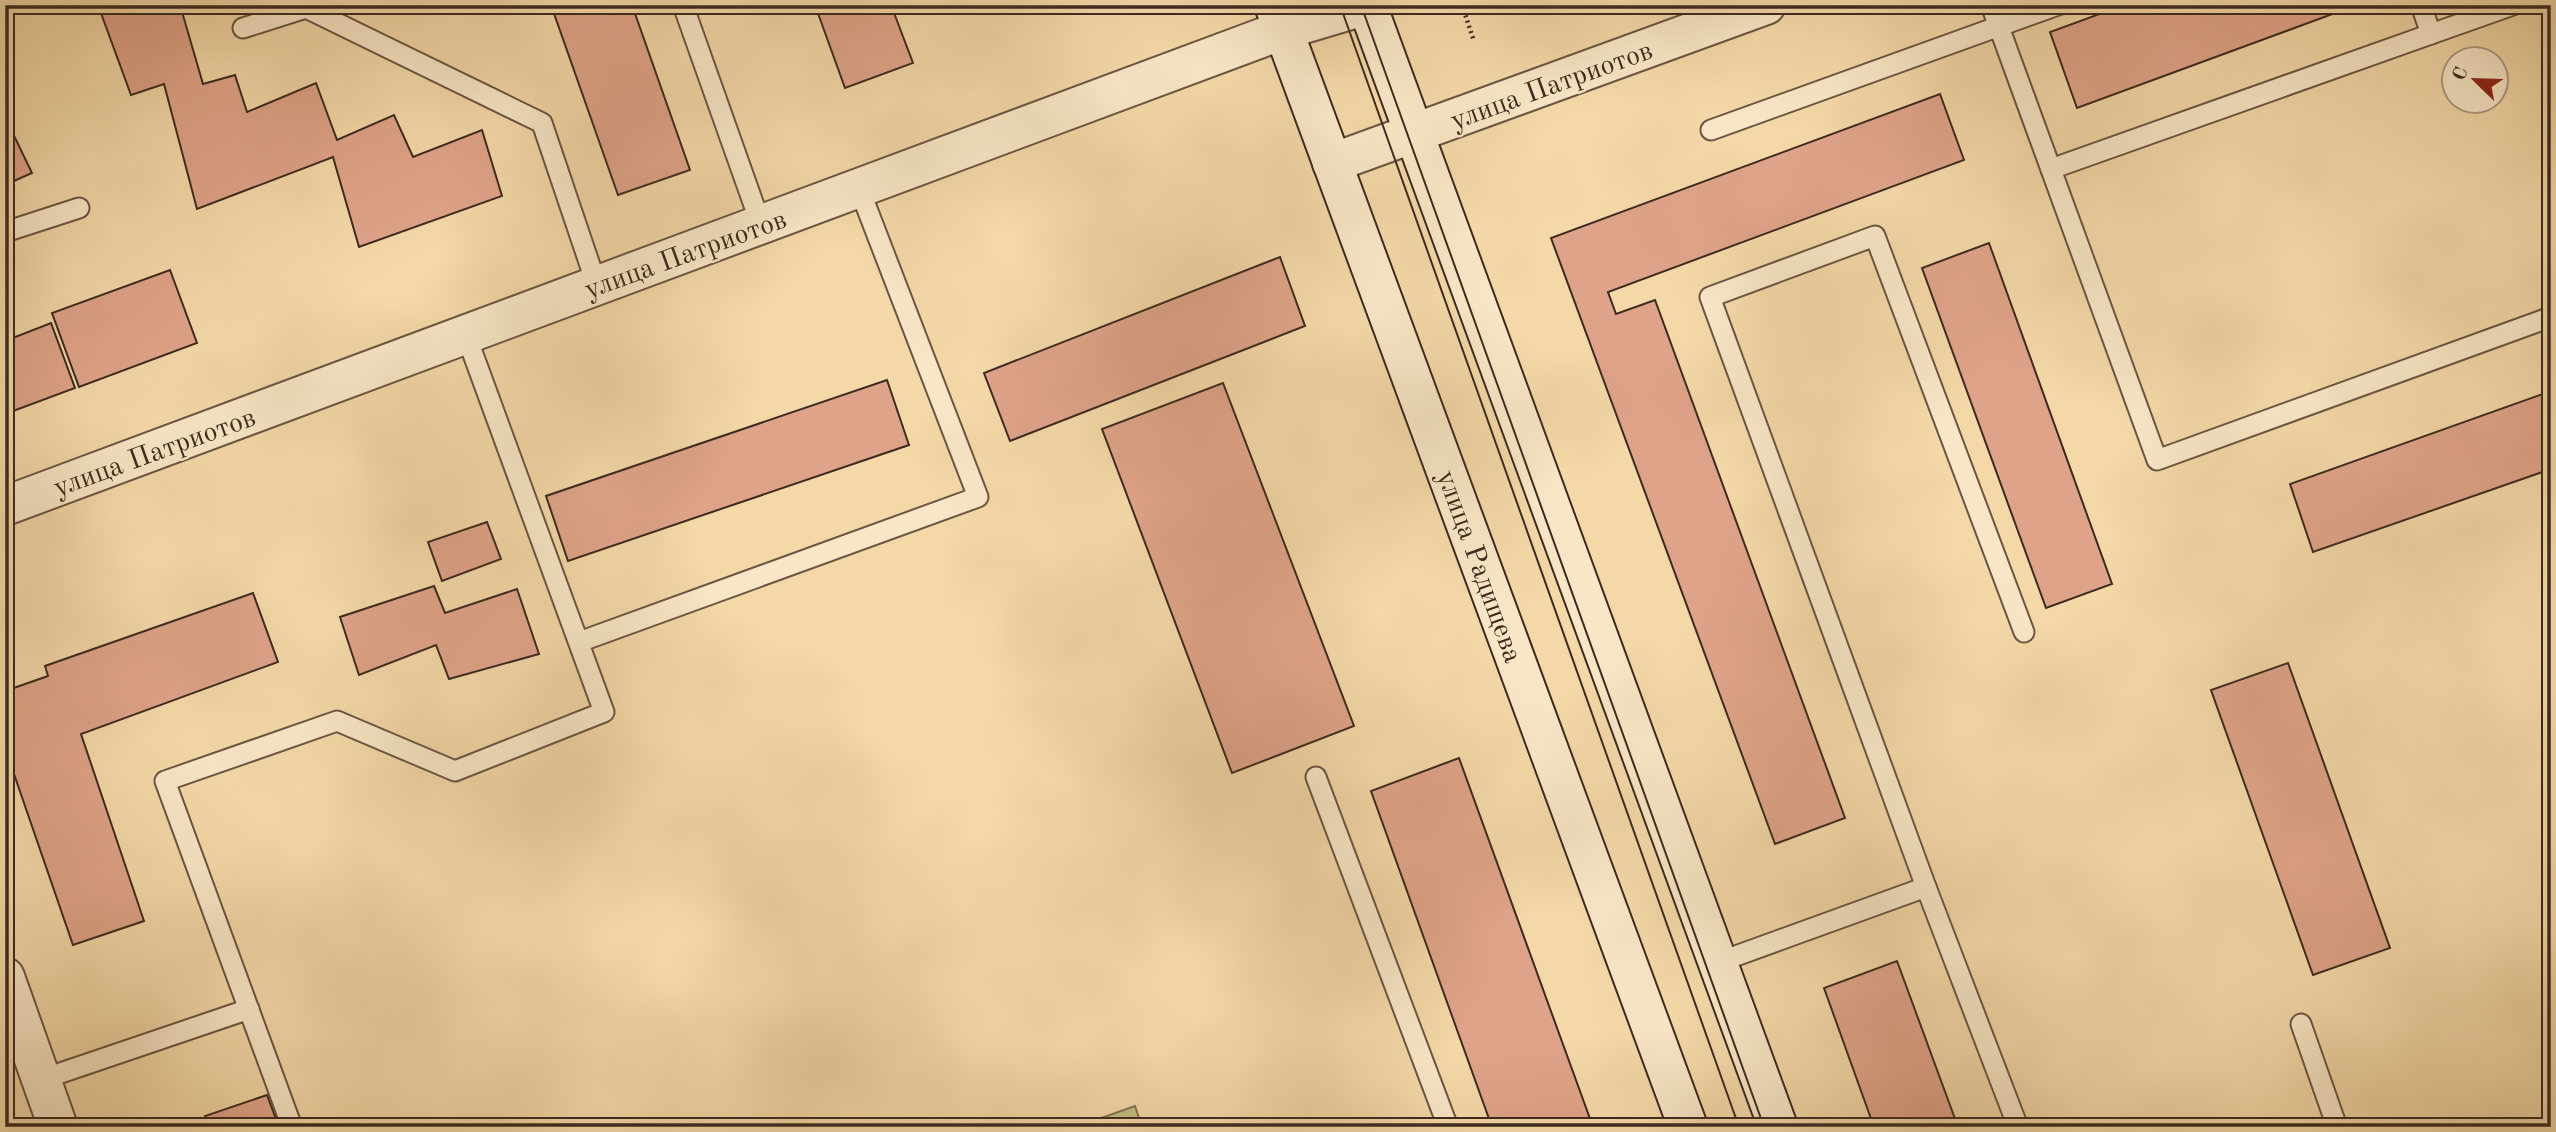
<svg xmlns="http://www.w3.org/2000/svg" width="2556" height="1132" viewBox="0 0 2556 1132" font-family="'Old Standard TT',serif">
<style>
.green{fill:#c3bc83;stroke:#807452;stroke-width:2}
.building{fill:#dfa389;stroke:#3c2b20;stroke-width:2}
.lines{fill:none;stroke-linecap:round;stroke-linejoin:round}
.lane-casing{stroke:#6a5642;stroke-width:23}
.street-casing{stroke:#6a5642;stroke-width:42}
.secondary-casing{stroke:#3c2b20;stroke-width:42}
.path{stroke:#3c2b20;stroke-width:4.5;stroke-dasharray:2 3.5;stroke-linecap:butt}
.lane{stroke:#f8e6c6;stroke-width:19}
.street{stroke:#f8e6c6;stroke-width:38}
.secondary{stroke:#f8e6c6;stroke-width:38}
.tram{stroke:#3c2b20;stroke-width:2}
.labels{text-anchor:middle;stroke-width:5;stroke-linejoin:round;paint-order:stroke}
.street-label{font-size:28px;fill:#3c2b20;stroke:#f8e6c6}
</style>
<rect width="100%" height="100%" fill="#f4d8a8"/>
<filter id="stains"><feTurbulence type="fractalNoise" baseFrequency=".00286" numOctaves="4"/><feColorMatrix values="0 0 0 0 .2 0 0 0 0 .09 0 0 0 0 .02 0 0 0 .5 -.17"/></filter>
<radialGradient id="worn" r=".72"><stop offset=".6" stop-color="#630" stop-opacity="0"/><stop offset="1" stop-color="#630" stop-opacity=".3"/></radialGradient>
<path class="green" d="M1135,1106L1142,1127H1076Z"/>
<g class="building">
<path d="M98,5H180L203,84L235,75L247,112L316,83L337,140L394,115L413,157L482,130L502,196L359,247L333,157L197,209L164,84L131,95Z"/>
<path d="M551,5H632L690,170L618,195Z"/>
<path d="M815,5H891L913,63L845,88Z"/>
<path d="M2124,5H2348L2349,8L2077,108L2050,32Z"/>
<path d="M1940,94L1964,160L1608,292L1616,314L1655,300L1845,818L1775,844L1551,238Z"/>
<path d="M5,117L32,173L5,185Z"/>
<path d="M1989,243L2112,584L2046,608L1922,268Z"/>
<path d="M1280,257L1305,326L1010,441L984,373Z"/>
<path d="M170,270L197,343L79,387L52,313Z"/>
<path d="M51,323L75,388L5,414V341Z"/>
<path d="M887,380L909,445L568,561L546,496Z"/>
<path d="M1223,383L1354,726L1232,773L1102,429Z"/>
<path d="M2551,391V469L2313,552L2290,484Z"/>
<path d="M487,522L501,559L442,581L428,542Z"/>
<path d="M434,586L445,613L517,589L539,654L449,679L436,645L359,675L340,617Z"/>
<path d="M253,593L278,662L81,734L144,921L73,945L5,748V691L48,676L45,666Z"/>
<path d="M2288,663L2390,948L2313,975L2211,690Z"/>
<path d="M1459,758L1593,1127H1492L1371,791Z"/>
<path d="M1897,961L1958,1127H1874L1824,988Z"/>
<path d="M267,1095L279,1127H209L205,1116Z"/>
</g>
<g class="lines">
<g class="lane-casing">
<g id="lane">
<path d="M683,5L761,225"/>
<path d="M1991,5L2157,460L2551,317"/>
<path d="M2421,5L2431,34L2513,5"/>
<path d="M243,28L306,8L542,123L597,286"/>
<path d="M1711,130L2058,5"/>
<path d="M2051,169L2431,34"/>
<path d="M5,232L79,208"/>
<path d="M579,642L978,497L859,188"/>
<path d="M1316,777L1448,1127"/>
<path d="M1719,962L1926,887"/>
<path d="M2301,1024L2337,1127"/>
<path d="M40,1080L249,1009"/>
<path d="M292,1127L165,781L337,721L455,771L604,712L466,335"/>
<path d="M2018,1127L1926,887L1710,297L1875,236L2024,632"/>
</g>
</g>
<g class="street-casing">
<g id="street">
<path d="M1332,163L1766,5"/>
<path d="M5,506L1283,30L1367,5"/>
<path d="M5,977L58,1127"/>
</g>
</g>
<g class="secondary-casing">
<g id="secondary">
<path d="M1274,5L1688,1127"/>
<path d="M1367,5L1778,1127"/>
</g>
</g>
<path class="path" d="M1462,5L1474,41"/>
<use href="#lane" class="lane"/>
<use href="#street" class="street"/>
<use href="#secondary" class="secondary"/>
<g class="tram">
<path d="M1340,5L1739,1127"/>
<path d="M1361,5L1764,1127"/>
</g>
</g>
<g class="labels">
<g class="street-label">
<text transform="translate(1551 84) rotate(-20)" y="10">улица Патриотов</text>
<text transform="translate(685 253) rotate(-20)" y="10">улица Патриотов</text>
<text transform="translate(154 451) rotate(-20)" y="10">улица Патриотов</text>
<text transform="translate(1481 566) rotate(70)" y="10">улица Радищева</text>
</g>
</g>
<rect width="2556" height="1132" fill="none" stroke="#f4d8a8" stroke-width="28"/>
<rect x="7" y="7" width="2542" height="1118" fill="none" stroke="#3c2b20" stroke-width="3.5"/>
<rect x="14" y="14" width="2528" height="1104" fill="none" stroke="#3c2b20" stroke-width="2"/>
<g transform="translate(2475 80) rotate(293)"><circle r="33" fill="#f8e6c6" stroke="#ad9b84" stroke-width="2"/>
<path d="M0-5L12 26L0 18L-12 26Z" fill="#8f2418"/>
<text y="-10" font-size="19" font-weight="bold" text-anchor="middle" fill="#3c2b20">С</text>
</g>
<rect width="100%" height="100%" filter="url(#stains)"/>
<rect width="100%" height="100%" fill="url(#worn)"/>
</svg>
